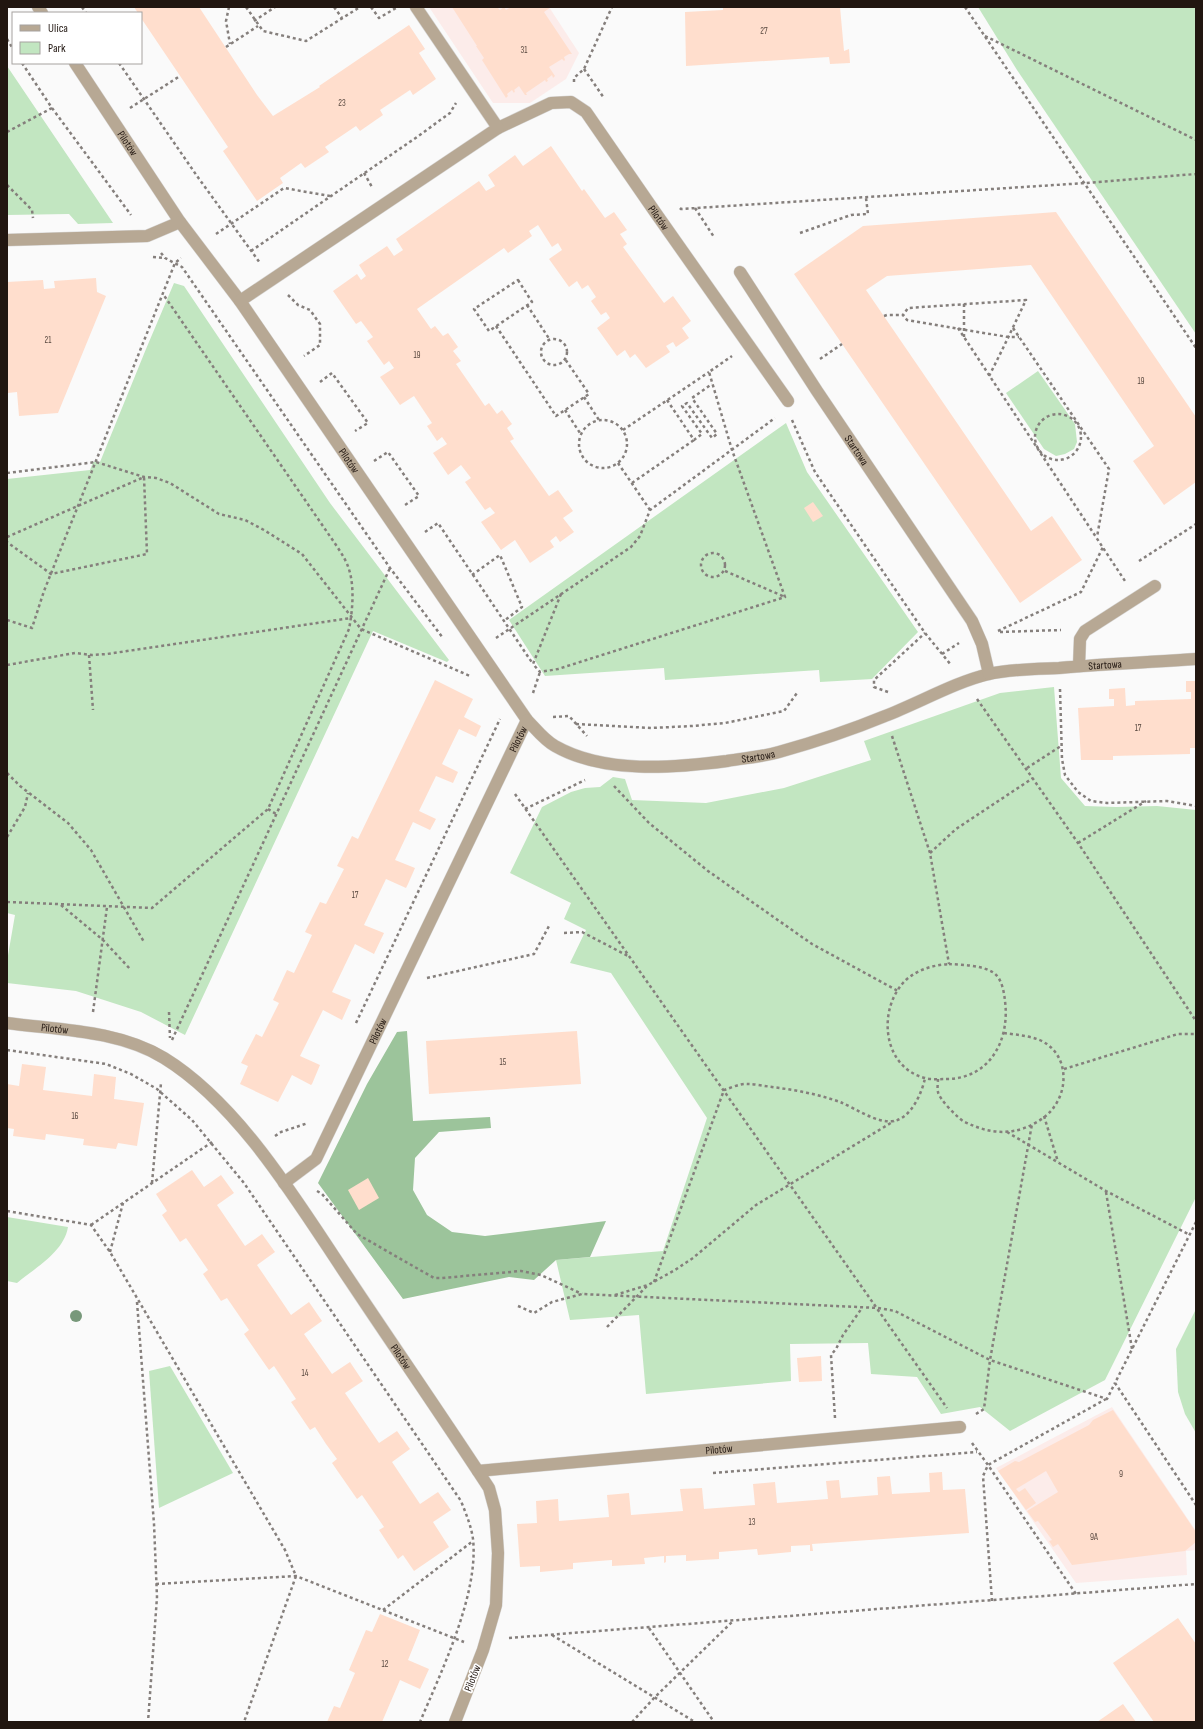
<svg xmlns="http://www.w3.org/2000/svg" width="1203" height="1729" viewBox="0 0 1203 1729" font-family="'Sofia Sans Condensed',sans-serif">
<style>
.commercial{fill:#fcecea}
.green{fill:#c2e6c1}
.forest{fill:#9cc49b}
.building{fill:#ffdecd}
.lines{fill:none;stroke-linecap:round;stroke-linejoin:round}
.service-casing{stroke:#d7d6d5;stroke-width:13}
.minor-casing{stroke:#d7d6d5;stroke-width:13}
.path{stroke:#857f7c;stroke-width:2.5;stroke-dasharray:3 3;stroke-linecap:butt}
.service{stroke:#b7a894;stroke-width:12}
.minor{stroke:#b7a894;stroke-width:12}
.tree{fill:#77987a}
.labels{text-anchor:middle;stroke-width:3.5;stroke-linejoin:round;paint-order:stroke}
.number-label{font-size:9px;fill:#58483f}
.street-label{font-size:11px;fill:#211610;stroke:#fff}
</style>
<rect width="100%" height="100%" fill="#fafafa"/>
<g class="commercial">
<path d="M429,7H549L579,53L566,79L530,103H493Z"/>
<path d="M1112,1407L1196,1531V1550L1186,1551L1187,1575L1076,1583L996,1468Z"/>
</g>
<g class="green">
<path d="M978,7H1196V334L1017,70Z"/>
<path d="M7,66L113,223L78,224L69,214L7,215Z"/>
<path d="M174,283L184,286L330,503L449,660L447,662L373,631L185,1035L141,1012L76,991L7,983V961L15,915L7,913V479L90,470L93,462H100L146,349Z"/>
<path d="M1038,371L1075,424L1077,442L1074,449L1065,454L1056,456L1044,449L1006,393Z"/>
<path d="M786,423L807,472L918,632L872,679L820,682L819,670L665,680L664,668L545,676L509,620Z"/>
<path d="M1054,687L1061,778L1085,806L1116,807L1157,806L1196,810V1197L1105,1380L1010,1431L980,1407L941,1414L917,1377L871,1374L868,1343L790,1344L791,1381L646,1394L639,1315L570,1320L556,1260L663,1251L707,1118L611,973L570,963L586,930L564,919L571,903L510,873L542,807L571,792L585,788L600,787L613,777L625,779L632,800L706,803L784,788L871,760L864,741L1000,693Z"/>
<path d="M7,1217L68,1227C64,1252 35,1268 17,1283L7,1281Z"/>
<path d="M1196,1309V1433L1185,1414L1178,1392L1176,1349Z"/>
<path d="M170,1366L233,1473L159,1508L149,1371Z"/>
</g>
<path class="forest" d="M407,1031L413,1121L490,1117L491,1128L439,1132L415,1158L413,1190L427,1215L452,1232L485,1236L606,1221L590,1257L556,1260L534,1280L509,1277L403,1299L318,1183L367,1084L397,1032Z"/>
<g class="building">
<path d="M134,7H199L257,95L273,116L320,87L319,86L409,25L425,49L419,53L436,79L413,95L410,90L380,110L383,115L360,131L356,126L325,147L329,152L305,168L301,163L280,178L283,183L257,201L223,151L228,147L141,18V13H138Z"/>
<path d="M452,7H497L500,10L504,7L506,10L511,7H551L544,12L572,54H569L564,57L565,60L564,61L562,59L549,67L555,76L553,78L552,75L547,79L548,81L546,82L545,80L526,93L527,95H525L519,86L514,90L515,91L514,93L512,90L507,94L508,96L506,98L482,60L484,58L476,46H477Z"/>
<path d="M723,7H737V8L840,7L844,51L849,49L850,63L830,64L829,57L686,66L685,12L723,10Z"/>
<path d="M551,146L582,191L584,189L605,218L614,212L627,230L620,234L627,244L623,247L664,303L673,296L691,321L682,328L689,338L676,347L673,342L666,346L670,352L646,368L635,354L630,358L625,350L617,356L597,328L610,318L606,312L601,315L591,301L596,297L588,285L582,289L577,281L569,287L549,259L562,250L558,243L552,247L538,225L529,231L532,236L508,253L504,248L417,309L431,329L435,326L443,336L448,333L458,347L453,351L461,361L456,364L485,406L489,403L497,414L502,410L512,424L507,428L514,439L510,441L549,496L558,490L573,511L563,518L574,532L560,542L556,536L550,541L554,547L530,563L515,540L501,550L481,522L495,513L490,507L485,510L465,482L471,478L461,465L448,475L433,453L447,444L442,437L437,441L427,426L432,423L414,396L400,405L380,377L394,368L389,361L384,365L367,341L373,337L361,321L356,324L333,291L357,274L361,280L366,276L359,265L387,246L394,256L403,250L396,239L479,181L486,191L495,186L488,175L515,155L523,166Z"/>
<path d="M1056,212L1196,417V482L1164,505L1133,461L1154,446L1031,265L887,276L866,290L1031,531L1052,516L1082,560L1020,603L794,274L863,226Z"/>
<path d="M96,278L97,292L106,296L58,413L19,416L17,392L8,393L7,282L43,280L44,289L55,288L54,281Z"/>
<path d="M813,502L823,516L813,522L804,508Z"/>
<path d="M435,680L473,699L464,717L481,726L476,737L459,729L442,764L458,772L453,783L436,776L419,811L436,819L430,830L413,822L395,860L415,868L408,884L406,888L386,879L364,925L384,933L374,954L355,944L332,992L351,1000L342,1020L323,1010L300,1056L320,1065L312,1084L311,1085L292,1075L278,1102L240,1084L248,1066L241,1063L256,1034L262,1037L279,1003L273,1000L287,970L294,973L312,935L305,932L320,902L326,904L344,869L337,866L352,836L358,839Z"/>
<path d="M1186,681H1196V748H1190V754L1113,756V760H1081L1078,708L1114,706V699H1109V689L1125,688L1126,706L1135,705V701L1191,699V692H1186Z"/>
<path d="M577,1031L581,1084L429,1094L426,1041Z"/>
<path d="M22,1064L46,1067L43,1090L92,1096L94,1074L116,1077L114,1099L144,1103L137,1146L118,1143L116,1149L83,1145L84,1139L46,1134L45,1140L13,1136L14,1129L7,1128V1084L19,1086Z"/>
<path d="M192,1170L204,1187L221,1175L234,1193L217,1205L245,1246L262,1234L275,1252L257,1265L291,1315L309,1302L322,1321L304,1334L332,1374L350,1362L362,1380L363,1381L345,1393L379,1443L397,1431L410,1449L392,1462L420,1504L438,1492L451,1510L433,1522L449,1547L414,1571L403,1555L398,1559L379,1530L384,1527L362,1495L357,1499L332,1463L337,1459L326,1444L315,1427L310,1430L291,1402L296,1399L274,1366L269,1370L244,1334L249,1330L227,1298L221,1301L203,1274L208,1270L186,1238L180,1242L162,1215L167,1211L156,1194Z"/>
<path d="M368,1178L379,1198L359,1210L348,1190Z"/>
<path d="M821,1356L822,1381L799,1382L797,1358Z"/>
<path d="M1113,1410L1196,1532V1542L1185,1551L1072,1565L1058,1544L1053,1547L1049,1541L1052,1540L1038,1521L1035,1522L1027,1511L1058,1492L1046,1471L1016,1489L1019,1492L1025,1488L1036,1503L1026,1510L998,1471L1015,1461L1019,1462L1089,1425L1093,1420Z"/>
<path d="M942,1472L943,1490L965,1489L969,1533L812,1544L813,1551H810V1545L791,1546V1552L758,1555L757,1549L719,1552V1559L686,1561V1555L666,1556V1562L664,1563V1556L644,1558L645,1564L612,1566V1560L573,1563V1569L540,1572V1566L520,1567L517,1524L537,1523L536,1501L558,1499L559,1521L609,1517L607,1495L629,1493L631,1515L683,1511L680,1489L702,1488L704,1509L755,1505L753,1484L775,1482L777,1503L828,1499L826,1481L839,1480L841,1498L878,1495L877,1477L890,1476L892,1494L930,1492L929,1473Z"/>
<path d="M380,1614L420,1630L408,1660L429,1669L420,1689L400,1680L382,1722H327L334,1706L340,1708L355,1673L349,1670L366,1630L372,1632Z"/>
<path d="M1178,1618L1196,1644V1722H1154L1113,1663Z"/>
<path d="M1123,1704L1136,1722H1097Z"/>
</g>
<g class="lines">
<g class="service-casing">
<path id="service" d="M1079,666L1080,639L1085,631L1155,586"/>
</g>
<g class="minor-casing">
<g id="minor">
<path d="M38,7L42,13"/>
<path id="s1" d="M75,63L180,222L240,301L527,720C536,729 544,740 555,746C604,774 673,768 727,761C744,758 762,757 779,752C815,742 851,730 885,716C919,703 955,682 989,674C1012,669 1036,669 1059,668C1105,664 1150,662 1196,659"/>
<path id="s2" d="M498,128L551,103L571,102L586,112L655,212L788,401"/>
<path d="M7,240L147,236L180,222"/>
<path id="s3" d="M740,272L817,391L972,621L982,644L989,674"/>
<path d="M240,301L498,128L416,7"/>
<path id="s4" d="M7,1023C59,1030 118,1030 164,1058C242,1106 301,1208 351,1282C397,1351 444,1419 489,1488L495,1510L498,1553L496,1605L483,1650L455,1722"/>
<path id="s5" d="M284,1183L316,1159L527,720"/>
<path id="s6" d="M478,1471L960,1427"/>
</g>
</g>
<g class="path">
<path d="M82,7L86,13"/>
<path d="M229,7L226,21L230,44"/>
<path d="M246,7L263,31L306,41L360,7"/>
<path d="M334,7L342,18"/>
<path d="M371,7L379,18L396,8"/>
<path d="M965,7L1196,348"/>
<path d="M254,21L275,7"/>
<path d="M985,36L1196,140"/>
<path d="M7,39L13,49"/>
<path d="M226,47L258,26"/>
<path d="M22,63L52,108L131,215"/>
<path d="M119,63L197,176L260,263"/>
<path d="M584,69L604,98"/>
<path d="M574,82V78L584,69L612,7"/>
<path d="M130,108L180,76"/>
<path d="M7,132L52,108"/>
<path d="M364,173L372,187"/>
<path d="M7,185L32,210L33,218"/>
<path d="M680,208L681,209L1086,183L1196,174"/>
<path d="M695,208L714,237"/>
<path d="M800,233L851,215L868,214L866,198"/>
<path d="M216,234L284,188L330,196"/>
<path d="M251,251L417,137L450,113L456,103"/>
<path d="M161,253L165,258L182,267L390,568L443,638"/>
<path d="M153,257L164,258"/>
<path d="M518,280L532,302L489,331L474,309Z"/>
<path d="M288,295L298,305L310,310L320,324V345L304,356"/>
<path d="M964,304V337"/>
<path d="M527,305L550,340"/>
<path d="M884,316L887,315H903"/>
<path d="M496,326L556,416L589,394L565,359"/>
<path d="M958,328L1125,581"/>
<path d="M1013,328L1109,469L1097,537"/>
<circle cx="554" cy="352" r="13"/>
<path d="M820,359L842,344"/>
<path d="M989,376C1002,351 1014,325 1026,300L908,308L903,315L907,320L1008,337H1019"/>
<path d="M320,382L332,373L368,423L355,431"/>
<path d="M584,397L599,420"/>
<path d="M667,400L694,440L702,434L682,406L687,403L712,438L717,434L692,398L712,384"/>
<path d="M565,410L580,433"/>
<circle cx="1058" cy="437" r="23"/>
<circle cx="603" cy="444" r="24"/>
<path d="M792,420L815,472L925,633L951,665"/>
<path d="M623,430L709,372"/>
<path d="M374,461L388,452L419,496L405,505"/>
<path d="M618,463L650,510"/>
<path d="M7,473L96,462L144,477L156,478L170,483L219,514L245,520L264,530L302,554L361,629L470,676"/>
<path d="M632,483L694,440"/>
<path d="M425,532L438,523L533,664"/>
<path d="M7,537L144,477L147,554L51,574L7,542"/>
<circle cx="713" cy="565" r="12"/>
<path d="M1139,561L1196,524"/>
<path d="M725,571L785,597"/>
<path d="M472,575L500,555L522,607L504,621"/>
<path d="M561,594L533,664L540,672L558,669L785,597L732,450L709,372L732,356"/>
<path d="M7,620L32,628L44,591L175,263L181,258"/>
<path d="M998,631L1081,592L1103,547"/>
<path d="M1000,632L1061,630"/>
<path d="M496,638L631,547L640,536L650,510L775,418"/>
<path d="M942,654L959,643"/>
<path d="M89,655L93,710"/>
<path d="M7,665L75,653L92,655L107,654L351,618"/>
<path d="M1060,689L1062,759L1065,775L1078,792L1091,801L1107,803L1167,801L1196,806"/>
<path d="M888,692L874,687V680L925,633"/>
<path d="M533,693L540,672"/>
<path d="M977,699L1078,843L1196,1021"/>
<path d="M553,717L569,716L587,736"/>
<path d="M576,724L651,728L692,726L725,723L784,711L797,693"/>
<path d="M892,736L930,853L949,964"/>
<path d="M1027,768L1061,746"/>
<path d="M7,773L20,786L68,823L91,850L144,942"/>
<path d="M614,786L649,823L708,871L812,944L898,991"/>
<path d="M515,794L947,1408"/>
<path d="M268,809L276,814"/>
<path d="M525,809L585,780"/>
<path d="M7,837L25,807L28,793"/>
<path d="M1078,843L1146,801"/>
<path d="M930,853L956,829L1033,778"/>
<path d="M7,902L152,908L268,809L349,629C353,609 355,582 347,564C344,557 340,551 336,545L163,294"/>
<path d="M61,905L103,940L131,970"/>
<path d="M564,933L582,932L630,957"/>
<path d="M949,964C963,965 982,965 994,973C1002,979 1004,992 1005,1001C1010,1040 990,1079 946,1079C940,1079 932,1080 925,1078C881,1067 877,1006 907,979C919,969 934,965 949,964Z"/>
<path d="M427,978L534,954L549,926"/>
<path d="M93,1012L107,907"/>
<path d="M169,1012L170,1038"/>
<path d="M356,1023L500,719"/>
<path d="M172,1040L390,568"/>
<path d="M7,1050L106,1064L131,1074L157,1089L192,1120L244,1183L461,1501C466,1514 471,1525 473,1539C479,1594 441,1672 420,1722"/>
<path d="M1064,1069L1178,1034H1196"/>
<path d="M938,1079C938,1083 937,1088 938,1092C939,1099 957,1117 963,1121C979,1129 995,1134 1013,1131C1027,1129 1046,1119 1054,1107C1068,1088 1067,1059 1048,1045C1037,1036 1018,1035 1004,1033"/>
<path d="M1044,1116L1058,1162"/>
<path d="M1007,1132L1106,1191L1190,1235"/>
<path d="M275,1136L281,1132L308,1123"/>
<path d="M152,1183L161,1083"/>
<path d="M317,1191L322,1194L357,1234L434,1278H442L521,1271L541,1275L582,1294"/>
<path d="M1106,1192L1132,1349"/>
<path d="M7,1211L91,1225L110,1252L285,1550L296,1576L244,1722"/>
<path d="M1196,1222L1115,1383L1196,1505"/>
<path d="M91,1225L212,1142"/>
<path d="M110,1252L123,1203"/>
<path d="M654,1282L724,1090C731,1088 740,1083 748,1084C755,1084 764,1086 772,1087C795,1090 818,1094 840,1102C855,1108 877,1124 894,1121C911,1118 922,1093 925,1078"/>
<path d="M615,1295L648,1285L675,1270L693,1258L756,1205L894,1121"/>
<path d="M137,1302L154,1524L157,1597L148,1722"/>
<path d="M518,1306L534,1313L552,1302L582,1294L878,1308L895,1311L990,1360L1107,1399L1115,1383"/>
<path d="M607,1327L647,1286"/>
<path d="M976,1414L984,1409L990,1360L1032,1124"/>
<path d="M835,1418L831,1355L836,1349L843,1335L862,1308"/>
<path d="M972,1443L988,1465L1076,1594"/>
<path d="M713,1473L977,1452"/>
<path d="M156,1584L296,1576L464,1642"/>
<path d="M992,1601L983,1476L988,1465L1106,1399"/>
<path d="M383,1610L473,1541"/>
<path d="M649,1628L714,1722"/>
<path d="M552,1635L695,1722"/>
<path d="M509,1638L1196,1584"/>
<path d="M632,1722L654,1698L733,1621"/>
</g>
<use href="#service" class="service"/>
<use href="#minor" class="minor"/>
</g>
<circle class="tree" cx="76" cy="1316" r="6"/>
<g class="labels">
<g class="number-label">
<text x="764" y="34">27</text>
<text x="524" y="53">31</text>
<text x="342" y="106">23</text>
<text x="48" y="343">21</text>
<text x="417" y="358">19</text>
<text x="1141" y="384">19</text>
<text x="1138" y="731">17</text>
<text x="355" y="898">17</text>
<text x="503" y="1065">15</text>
<text x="75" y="1119">16</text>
<text x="305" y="1376">14</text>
<text x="1121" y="1477">9</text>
<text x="752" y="1525">13</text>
<text x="1094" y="1540">9A</text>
<text x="385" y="1667">12</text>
</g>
<g class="street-label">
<text dy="4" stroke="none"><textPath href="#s1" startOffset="96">Pilotów</textPath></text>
<text dy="4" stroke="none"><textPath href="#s2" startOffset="225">Pilotów</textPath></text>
<text dy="4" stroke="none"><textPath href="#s3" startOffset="213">Startowa</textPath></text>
<text dy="4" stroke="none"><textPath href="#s1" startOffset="483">Pilotów</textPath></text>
<text dy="4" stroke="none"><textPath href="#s1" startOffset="1405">Startowa</textPath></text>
<text dy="4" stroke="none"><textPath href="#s5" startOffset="506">Pilotów</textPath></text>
<text dy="4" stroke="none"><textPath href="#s1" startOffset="1043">Startowa</textPath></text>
<text dy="4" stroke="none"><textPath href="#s4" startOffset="48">Pilotów</textPath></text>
<text dy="4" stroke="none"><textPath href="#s5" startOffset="182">Pilotów</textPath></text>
<text dy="4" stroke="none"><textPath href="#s4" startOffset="546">Pilotów</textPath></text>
<text dy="4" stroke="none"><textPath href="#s6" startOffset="242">Pilotów</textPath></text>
<text transform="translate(472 1678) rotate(-69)" y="4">Pilotów</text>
</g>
</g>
<rect width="1203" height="1729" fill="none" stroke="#211610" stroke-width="16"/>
<rect x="12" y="12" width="130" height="52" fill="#ffffff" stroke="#a6a29f"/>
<rect x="20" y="25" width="20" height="6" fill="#b7a894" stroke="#a6a29f"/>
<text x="48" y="32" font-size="12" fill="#211610">Ulica</text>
<rect x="20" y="42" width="20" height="12" fill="#c2e6c1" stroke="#a6a29f"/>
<text x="48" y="52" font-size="12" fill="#211610">Park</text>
</svg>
